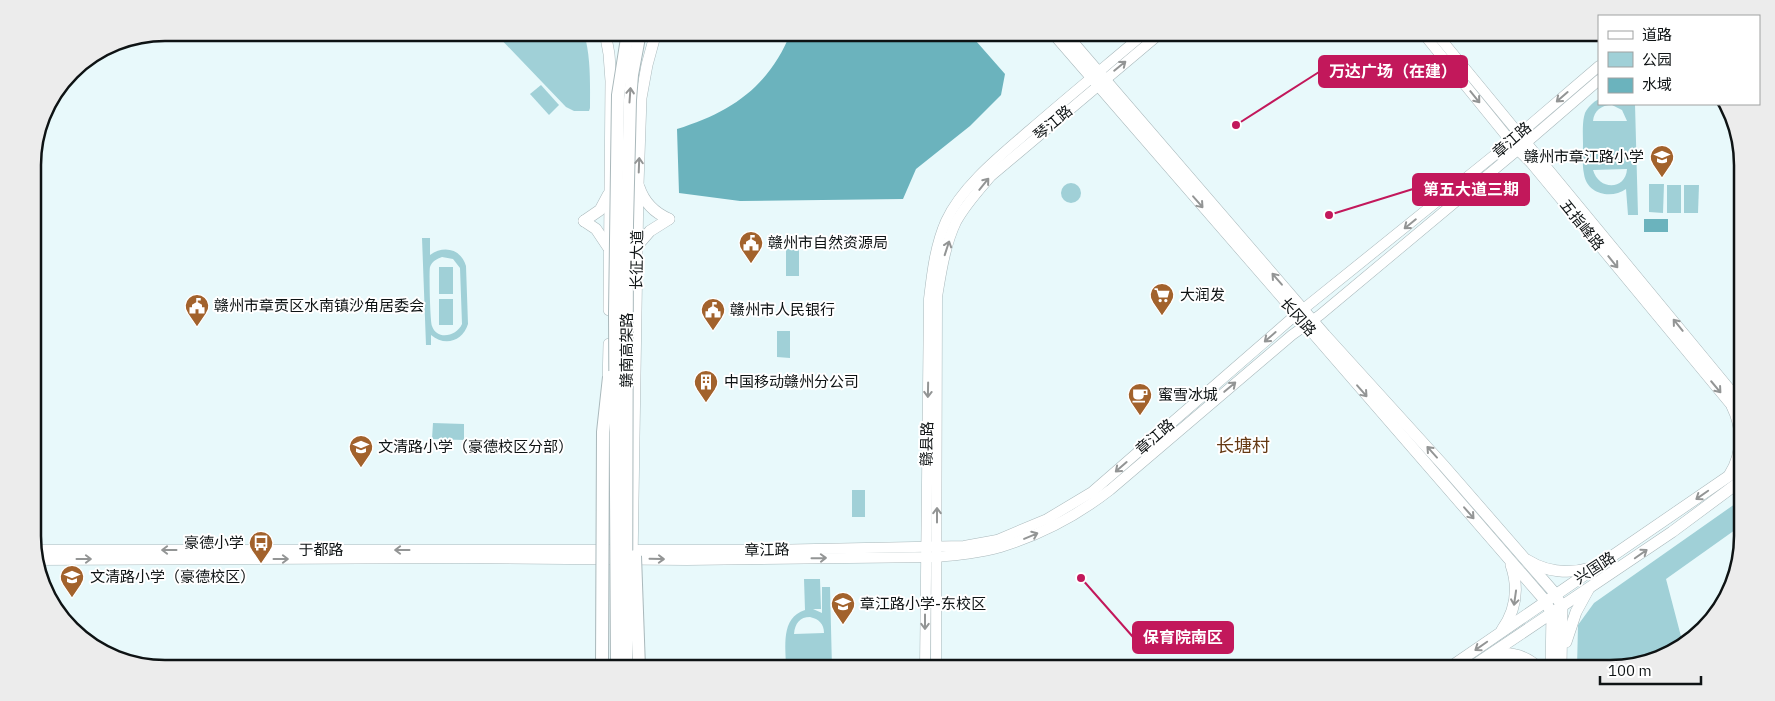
<svg xmlns="http://www.w3.org/2000/svg" width="1775" height="701" viewBox="0 0 1775 701" font-family="'IBM Plex Sans','Noto Sans SC',sans-serif">
<style>
.green{fill:#a0d0d7;fill-rule:evenodd}
.water{fill:#6bb3bd}
.lines{fill:none;stroke-linecap:round;stroke-linejoin:round}
.secondary-casing{stroke:#a9b8bb;stroke-width:11}
.primary-casing{stroke:#a9b8bb;stroke-width:12}
.secondary{stroke:#fff;stroke-width:10}
.primary{stroke:#fff;stroke-width:11}
.highway-bridge-casing{stroke:#a9b8bb;stroke-width:14;stroke-linecap:butt}
.highway-bridge{stroke:#fff;stroke-width:12}
.oneway{stroke:#939595}
.labels{text-anchor:middle;stroke-width:4;stroke-linejoin:round;paint-order:stroke}
.street-label{font-size:15px;fill:#0e1314;stroke:#fff}
.poi-label{font-size:15px;fill:#0e1314;stroke:#fff;text-anchor:start}
.quarter-label{font-size:18px;fill:#653913;stroke:#fff}
.rim{fill:none;stroke:#0e1314;stroke-width:2.5}
.leader{fill:none;stroke:#c2185b;stroke-width:2}
.callout-dot{fill:#c2185b;stroke:#fff;stroke-width:2}
.callout{fill:#c2185b;stroke:#c2185b;stroke-width:2}
.callout-label{font-size:16px;text-anchor:middle;font-weight:bold;fill:#fff}
</style>
<rect width="100%" height="100%" fill="#e8f9fb"/>
<g class="green">
<path d="M495,33H584C591,57 590,83 590,108L589,111H574L566,107Z"/>
<path d="M541,85L559,105L549,115L530,94Z"/>
<path d="M1599,99V104H1635L1638,215H1628L1626,189C1612,199 1587,195 1584,174C1582,164 1583,153 1583,143C1583,133 1582,122 1585,113C1588,107 1593,102 1599,99ZM1612,105L1622,110L1627,121H1593C1594,111 1601,105 1612,105ZM1627,169C1626,190 1599,191 1593,170Z"/>
<circle cx="1071" cy="193" r="10"/>
<path d="M1649,184H1664L1663,213L1649,212Z"/>
<rect x="1667" y="185" width="14" height="28"/>
<path d="M1684,185H1699L1698,213H1684Z"/>
<path d="M422,238H430V255C444,245 461,249 466,266L468,324C463,341 445,347 431,335V345H426ZM442,257L453,259L460,268L462,324C457,336 437,341 432,326C430,321 429,272 430,267C432,261 437,259 442,257Z"/>
<rect x="786" y="249" width="13" height="27"/>
<rect x="439" y="267" width="14" height="27"/>
<rect x="439" y="299" width="14" height="26"/>
<path d="M777,331H790V358L777,357Z"/>
<path d="M433,423L464,424V440L432,439Z"/>
<rect x="852" y="490" width="13" height="27"/>
<path d="M1742,499V525L1666,579L1683,644L1618,668H1577L1578,625L1594,603Z"/>
<path d="M804,579H820L821,609H813L822,613V587H830L832,668H786C786,647 780,618 805,610ZM810,617C819,619 824,624 824,633L794,634C795,623 800,617 810,617Z"/>
</g>
<g class="water">
<path d="M791,32L969,33L1005,74L1001,95L970,126L916,169L903,199L740,201L679,193L677,129C731,112 769,87 791,32Z"/>
<rect x="1644" y="219" width="24" height="13"/>
</g>
<g class="lines">
<g class="secondary-casing">
<g id="secondary">
<path d="M1422,32L1517,149L1531,163L1737,412"/>
<path d="M1435,32L1742,404"/>
<path d="M35,550H765L964,546L997,540L1047,519L1092,492L1291,319L1502,149L1599,66"/>
<path d="M35,560L465,558L687,560L936,557C958,555 980,553 1001,547C1040,535 1078,515 1110,490L1292,335L1320,315L1526,143L1599,80"/>
<path d="M925,668L929,299C932,273 935,246 946,221C962,186 1001,155 1030,130C1068,97 1107,65 1146,32"/>
<path d="M936,668L937,297C941,273 945,245 956,222C965,205 979,190 991,176L1162,32"/>
</g>
</g>
<g class="primary-casing">
<g id="primary">
<path d="M605,32L609,54L611,81L609,310"/>
<path d="M1052,32L1542,597L1552,613L1551,668"/>
<path d="M1064,32L1325,335L1444,466L1552,590L1562,606L1561,668"/>
<path d="M639,187C644,202 655,213 669,219"/>
<path d="M584,221L600,210L608,195"/>
<path d="M584,221L596,229L608,247"/>
<path d="M637,246L650,231L669,219"/>
<path d="M608,385L609,344"/>
<path d="M1730,474C1743,453 1743,428 1732,406"/>
<path d="M1527,560C1546,572 1569,574 1591,568"/>
<path d="M632,564L638,185L641,98L647,65L656,32"/>
<path d="M1502,630C1516,610 1519,588 1511,565"/>
<path d="M1566,642L1576,612L1588,590"/>
<path d="M1492,655C1510,651 1526,656 1539,668"/>
<path d="M633,668V648"/>
<path d="M1449,668L1742,467"/>
<path d="M1470,668L1672,532L1742,480"/>
</g>
</g>
<use href="#secondary" class="secondary"/>
<use href="#primary" class="primary"/>
<g class="highway-bridge-casing">
<g id="highway-bridge">
<path d="M635,556L639,668"/>
<path d="M602,668L603,432L609,377"/>
<path d="M617,668L615,314L618,95L628,32"/>
<path d="M626,668L627,224L630,100L632,75L640,32"/>
</g>
</g>
<use href="#highway-bridge" class="highway-bridge"/>
</g>
<defs><path id="oneway-shaft" d="M-6 0H5M1.5-3L5.5 0L1.5 3" fill="none" stroke-width="1.6" stroke-linecap="round" stroke-linejoin="round" transform="scale(1.25)"/></defs>
<g class="oneway">
<use href="#oneway-shaft" transform="translate(1120 66) rotate(-39)"/>
<use href="#oneway-shaft" transform="translate(630 95) rotate(-86)"/>
<use href="#oneway-shaft" transform="translate(1475 97) rotate(51)"/>
<use href="#oneway-shaft" transform="translate(1562 97) rotate(139)"/>
<use href="#oneway-shaft" transform="translate(639 165) rotate(-88)"/>
<use href="#oneway-shaft" transform="translate(984 184) rotate(-51)"/>
<use href="#oneway-shaft" transform="translate(1198 202) rotate(49)"/>
<use href="#oneway-shaft" transform="translate(1410 224) rotate(141)"/>
<use href="#oneway-shaft" transform="translate(947 248) rotate(-72)"/>
<use href="#oneway-shaft" transform="translate(1613 262) rotate(51)"/>
<use href="#oneway-shaft" transform="translate(1277 279) rotate(-131)"/>
<use href="#oneway-shaft" transform="translate(1678 325) rotate(-129)"/>
<use href="#oneway-shaft" transform="translate(1270 337) rotate(139)"/>
<use href="#oneway-shaft" transform="translate(1230 387) rotate(-40)"/>
<use href="#oneway-shaft" transform="translate(1716 387) rotate(50)"/>
<use href="#oneway-shaft" transform="translate(928 390) rotate(91)"/>
<use href="#oneway-shaft" transform="translate(1362 391) rotate(49)"/>
<use href="#oneway-shaft" transform="translate(1432 452) rotate(-132)"/>
<use href="#oneway-shaft" transform="translate(1121 467) rotate(139)"/>
<use href="#oneway-shaft" transform="translate(1702 495) rotate(145)"/>
<use href="#oneway-shaft" transform="translate(1469 513) rotate(49)"/>
<use href="#oneway-shaft" transform="translate(937 515) rotate(-90)"/>
<use href="#oneway-shaft" transform="translate(1031 536) rotate(-23)"/>
<use href="#oneway-shaft" transform="translate(169 550) rotate(-180)"/>
<use href="#oneway-shaft" transform="translate(402 550) rotate(-180)"/>
<use href="#oneway-shaft" transform="translate(1641 554) rotate(-35)"/>
<use href="#oneway-shaft" transform="translate(819 558) rotate(-1)"/>
<use href="#oneway-shaft" transform="translate(84 559)"/>
<use href="#oneway-shaft" transform="translate(281 559)"/>
<use href="#oneway-shaft" transform="translate(657 559) rotate(1)"/>
<use href="#oneway-shaft" transform="translate(1515 598) rotate(98)"/>
<use href="#oneway-shaft" transform="translate(925 622) rotate(90)"/>
<use href="#oneway-shaft" transform="translate(1481 646) rotate(145)"/>
</g>
<defs>
<g id="school-pin" transform="scale(1.25)"><path d="M0 17L-7.5 6A9.5 9.5 0 1 1 7.5 6Z" fill="#a2622c" stroke="#fff"/><path d="M0-5L7-2L0 1L-7-2ZM-4 1L0 2.5L4 1V4Q0 6-4 4Z" fill="#fff"/></g>
<g id="civic-pin" transform="scale(1.25)"><path d="M0 17L-7.5 6A9.5 9.5 0 1 1 7.5 6Z" fill="#a2622c" stroke="#fff"/><path d="M-.6-6.5H3V-4.5H.6V-3L4-1V1h2V6H-6V1h2V-1L-.6-3ZM-1.2 2.5V6h2.4V2.5Z" fill="#fff"/></g>
<g id="supermarket-pin" transform="scale(1.25)"><path d="M0 17L-7.5 6A9.5 9.5 0 1 1 7.5 6Z" fill="#a2622c" stroke="#fff"/><path d="M-6-5.5h2.5l.6 2H6L4.5 2H-2.5L-4.4-4H-6ZM-1.5 3.2a1.3 1.3 0 1 0 .1 0ZM3 3.2a1.3 1.3 0 1 0 .1 0Z" fill="#fff"/></g>
<g id="building-pin" transform="scale(1.25)"><path d="M0 17L-7.5 6A9.5 9.5 0 1 1 7.5 6Z" fill="#a2622c" stroke="#fff"/><path d="M-4-6H4V6H1V3H-1V6H-4ZM-2.5-4.3h1.7v1.8h-1.7ZM.8-4.3h1.7v1.8H.8ZM-2.5-1h1.7V.8h-1.7ZM.8-1h1.7V.8H.8Z" fill="#fff"/></g>
<g id="cafe-pin" transform="scale(1.25)"><path d="M0 17L-7.5 6A9.5 9.5 0 1 1 7.5 6Z" fill="#a2622c" stroke="#fff"/><path d="M-5.5-4.5H6V0H3Q3 3.5 0 3.5H-2.5Q-5.5 3.5-5.5 0ZM3-3.2v2h1.7v-2ZM-6 4.5H4V6H-6Z" fill="#fff"/></g>
<g id="bus-pin" transform="scale(1.25)"><path d="M0 17L-7.5 6A9.5 9.5 0 1 1 7.5 6Z" fill="#a2622c" stroke="#fff"/><path d="M-5-6H5V4H4V6H2V4H-2V6H-4V4H-5ZM-3.5-4V0h7V-4ZM-3.5 1.2v1.5H-2V1.2ZM2 1.2v1.5H3.5V1.2Z" fill="#fff"/></g>
</defs>
<g fill-rule="evenodd">
<use href="#school-pin" x="1662" y="157"/>
<use href="#civic-pin" x="751" y="243"/>
<use href="#supermarket-pin" x="1162" y="295"/>
<use href="#civic-pin" x="197" y="306"/>
<use href="#civic-pin" x="713" y="310"/>
<use href="#building-pin" x="706" y="382"/>
<use href="#cafe-pin" x="1140" y="395"/>
<use href="#school-pin" x="361" y="447"/>
<use href="#bus-pin" x="261" y="543"/>
<use href="#school-pin" x="72" y="577"/>
<use href="#school-pin" x="843" y="604"/>
</g>
<g class="labels">
<g class="street-label">
<text transform="translate(1053 123) rotate(-40)" y="5">琴江路</text>
<text transform="translate(1512 140) rotate(-41)" y="5">章江路</text>
<text transform="translate(1582 225) rotate(51)" y="5">五指峰路</text>
<text transform="translate(637 260) rotate(-89)" y="5">长征大道</text>
<text transform="translate(1298 317) rotate(49)" y="5">长冈路</text>
<text transform="translate(627 350) rotate(-90)" y="5">赣南高架路</text>
<text transform="translate(1155 437) rotate(-41)" y="5">章江路</text>
<text transform="translate(927 444) rotate(-89)" y="5">赣县路</text>
<text x="321" y="555">于都路</text>
<text transform="translate(767 550) rotate(-1)" y="5">章江路</text>
<text transform="translate(1595 568) rotate(-33)" y="5">兴国路</text>
</g>
<g class="poi-label">
<text x="1644" y="162" text-anchor="end">赣州市章江路小学</text>
<text x="768" y="248">赣州市自然资源局</text>
<text x="1180" y="300">大润发</text>
<text x="214" y="311">赣州市章贡区水南镇沙角居委会</text>
<text x="730" y="315">赣州市人民银行</text>
<text x="724" y="387">中国移动赣州分公司</text>
<text x="1158" y="400">蜜雪冰城</text>
<text x="378" y="452">文清路小学（豪德校区分部）</text>
<text x="244" y="548" text-anchor="end">豪德小学</text>
<text x="90" y="582">文清路小学（豪德校区）</text>
<text x="860" y="609">章江路小学-东校区</text>
</g>
<g class="quarter-label">
<text x="1243" y="452">长塘村</text>
</g>
</g>
<path d="M0 0H1775V701H0ZM165 41H1610A124 124 0 0 1 1734 165V536A124 124 0 0 1 1610 660H165A124 124 0 0 1 41 536V165A124 124 0 0 1 165 41Z" fill="#ececec" fill-rule="evenodd"/>
<path class="rim" d="M165 41H1610A124 124 0 0 1 1734 165V536A124 124 0 0 1 1610 660H165A124 124 0 0 1 41 536V165A124 124 0 0 1 165 41Z"/>
<path class="leader" d="M1236 125L1319 72M1329 215L1413 189M1081 578L1133 637"/>
<g class="callout-dot">
<circle cx="1236" cy="125" r="5"/>
<circle cx="1329" cy="215" r="5"/>
<circle cx="1081" cy="578" r="5"/>
</g>
<g class="callout">
<rect x="1319" y="56" width="148" height="31" rx="5"/>
<rect x="1413" y="174" width="116" height="31" rx="5"/>
<rect x="1133" y="622" width="100" height="31" rx="5"/>
</g>
<g class="callout-label">
<text x="1393" y="77">万达广场（在建）</text>
<text x="1471" y="195">第五大道三期</text>
<text x="1183" y="643">保育院南区</text>
</g>
<rect x="1598" y="15" width="162" height="90" fill="#ffffff" stroke="#9fa1a1"/>
<rect x="1608" y="31" width="25" height="8" fill="#ffffff" stroke="#9fa1a1"/>
<text x="1642" y="40" font-size="15" fill="#0e1314">道路</text>
<rect x="1608" y="52" width="25" height="15" fill="#a0d0d7" stroke="#9fa1a1"/>
<text x="1642" y="65" font-size="15" fill="#0e1314">公园</text>
<rect x="1608" y="78" width="25" height="15" fill="#6bb3bd" stroke="#9fa1a1"/>
<text x="1642" y="90" font-size="15" fill="#0e1314">水域</text>
<path d="M1600 676v8h101v-8" fill="none" stroke="#0e1314" stroke-width="2.5"/>
<text x="1608" y="676" font-size="15" fill="#0e1314" stroke="#ffffff" stroke-width="4" paint-order="stroke">100 m</text>
</svg>
